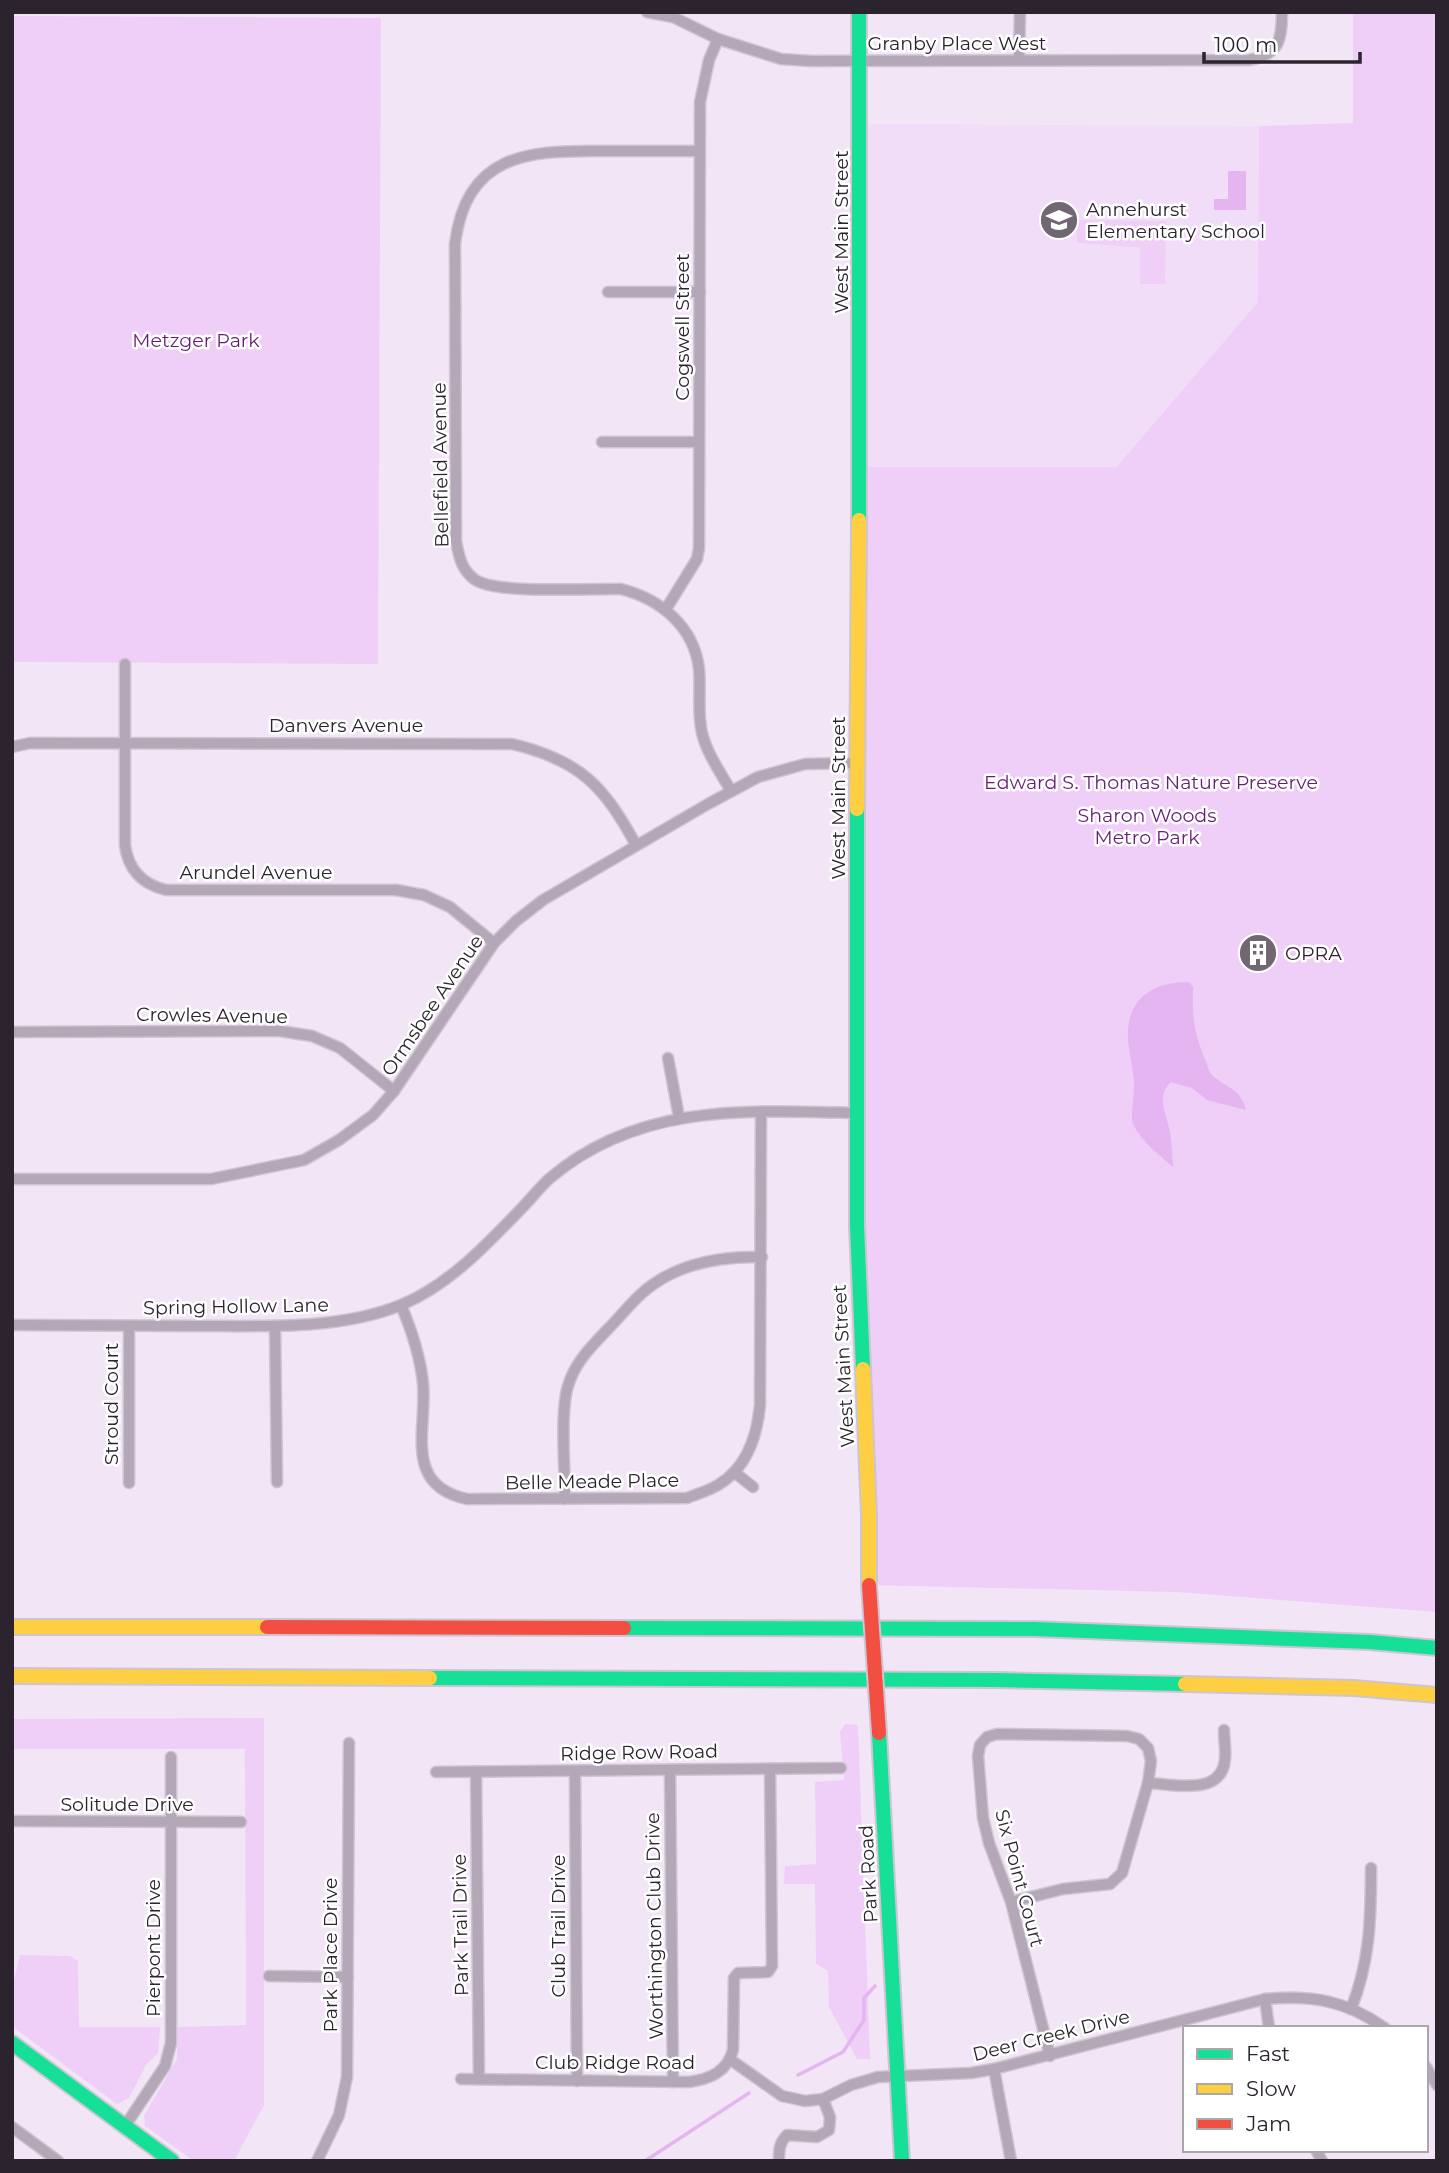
<svg xmlns="http://www.w3.org/2000/svg" width="1449" height="2173" viewBox="0 0 1449 2173" font-family="Montserrat,sans-serif">
<style>
.built{fill:#f1ddf7}
.green{fill:#efcef8}
.water{fill:#e4b5f0}
.lines{fill:none;stroke-linecap:round;stroke-linejoin:round}
.stream{stroke:#e4b5f0;stroke-width:3.5}
.street-casing{stroke:#cdc5d0;stroke-width:13}
.fast-casing{stroke:#cdc5d0;stroke-width:18}
.slow-casing{stroke:#cdc5d0;stroke-width:18}
.jam-casing{stroke:#cdc5d0;stroke-width:18}
.street{stroke:#b4a7b7;stroke-width:10}
.fast{stroke:#16e098;stroke-width:14}
.slow{stroke:#ffcf43;stroke-width:14}
.jam{stroke:#f24e42;stroke-width:14}
.jam-bridge-casing{stroke:#cdc5d0;stroke-width:18;stroke-linecap:butt}
.jam-bridge{stroke:#f24e42;stroke-width:14}
.labels{text-anchor:middle;stroke-width:5;stroke-linejoin:round;paint-order:stroke}
.street-label{font-size:19px;fill:#2b232d;stroke:#fff}
.poi-label{font-size:19px;fill:#2b232d;stroke:#fff;text-anchor:start}
.park-label{font-size:19px;fill:#671d77;stroke:#fff}
</style>
<rect width="100%" height="100%" fill="#f2e6f6"/>
<path class="built" d="M860,124L1259,126L1258,302L1115,467H860Z"/>
<g class="green">
<path d="M1353,12H1437V1612L1176,1592L869,1585L861,1336L860,467H1116L1258,302L1259,126L1353,123Z"/>
<path d="M12,16L381,18L378,664L12,662Z"/>
<path d="M1077,220L1166,221L1165,284H1140V247C1117,247 1099,243 1077,243Z"/>
<path d="M264,1718V2105L234,2161H194L145,2126L144,2116L177,2059L178,2027L246,2025L245,1749H12V1719Z"/>
<path d="M845,1724L858,1725L870,2059H857L829,2007L828,1971L816,1964L815,1884H784L785,1866L816,1864L815,1782L844,1780L840,1732Z"/>
<path d="M20,1955L70,1956L78,1961L79,2027H160L158,2053L146,2065L129,2098L117,2104L12,2026V1988Z"/>
</g>
<g class="water">
<path d="M1228,171H1246V210H1214V199H1228Z"/>
<path d="M1189,982L1193,987C1192,1018 1194,1033 1206,1062C1208,1066 1209,1073 1213,1076C1227,1088 1242,1090 1246,1110L1207,1100L1192,1088L1171,1082C1155,1097 1167,1114 1170,1132C1172,1143 1172,1155 1173,1167C1159,1155 1141,1141 1133,1124C1130,1116 1135,1092 1134,1081C1133,1067 1129,1053 1128,1039C1126,999 1152,982 1189,982Z"/>
</g>
<g class="lines">
<g class="stream">
<path d="M798,2075L843,2052L864,2020V1998L875,1986"/>
<path d="M645,2161L749,2093"/>
</g>
<g class="street-casing">
<g id="street">
<path d="M647,12L673,17L718,39L781,59L811,61L1249,60C1279,55 1282,40 1282,12"/>
<path d="M1019,60L1020,12"/>
<path d="M699,151C667,151 635,151 602,151C526,150 466,155 455,244L456,541C459,556 461,569 474,579C495,595 590,588 621,589C660,599 694,626 699,669C701,690 697,712 702,733C707,754 721,773 731,791"/>
<path d="M608,292H700"/>
<path d="M602,442H699"/>
<path d="M666,609L697,559L699,548L700,102L709,60L718,39"/>
<path d="M125,664V845C128,869 141,884 166,890H396L424,895L450,907L494,943"/>
<path d="M12,747L30,743L512,744C580,760 604,786 636,845"/>
<path d="M12,1032L280,1031L312,1036L340,1048L394,1091"/>
<path d="M668,1058L679,1117"/>
<path d="M12,1179H211L304,1160L339,1140L373,1115L394,1091L494,943L516,921L543,900L708,804L758,777L805,764L857,763"/>
<path d="M401,1305C412,1331 420,1355 423,1383C427,1431 403,1485 467,1499L687,1498C697,1494 708,1491 718,1485C747,1468 757,1437 760,1405L761,1112"/>
<path d="M12,1325C74,1325 136,1326 197,1326C263,1326 340,1330 401,1305C449,1285 485,1246 520,1210C530,1200 539,1188 549,1179C637,1103 748,1110 856,1113"/>
<path d="M275,1326L277,1482"/>
<path d="M734,1472L753,1487"/>
<path d="M129,1483V1326"/>
<path d="M565,1499C565,1470 560,1411 568,1386C575,1362 591,1347 608,1329C619,1318 629,1305 641,1294C674,1264 719,1256 762,1257"/>
<path d="M670,1770L673,2082"/>
<path d="M575,1771L577,2081"/>
<path d="M436,1772L841,1768"/>
<path d="M476,1772L479,2079"/>
<path d="M1148,1783C1173,1784 1222,1797 1225,1759C1226,1750 1224,1740 1224,1730"/>
<path d="M12,1821L241,1822"/>
<path d="M1011,1902L1063,1889L1110,1884L1122,1873L1148,1783L1151,1761L1148,1748L1139,1739L1127,1736L997,1734L987,1737L980,1745L978,1756L983,1818L989,1843L1011,1902L1050,2056"/>
<path d="M269,1976L348,1977"/>
<path d="M1265,1999L1269,2028"/>
<path d="M1351,2009C1370,1962 1371,1918 1371,1868"/>
<path d="M731,2060L782,2096L805,2101L823,2099L851,2085L878,2077L971,2073L994,2069L1265,1999C1312,1995 1345,2000 1385,2028"/>
<path d="M1426,2067L1437,2085"/>
<path d="M994,2069L1011,2161"/>
<path d="M461,2079L689,2082C710,2079 727,2072 733,2050L734,1978L738,1973L768,1972L772,1966L770,1769"/>
<path d="M125,2126L165,2066L171,2043V1757"/>
<path d="M12,2127L58,2161"/>
<path d="M1316,2150L1322,2161"/>
<path d="M317,2161L339,2115L347,2077L349,1743"/>
<path d="M779,2161C779,2150 779,2143 787,2135L817,2137L829,2130L830,2117L823,2099"/>
</g>
</g>
<g class="fast-casing">
<g id="fast">
<path d="M859,12V520"/>
<path d="M857,809V1226L863,1369"/>
<path d="M624,1628L1034,1629L1370,1642L1437,1648"/>
<path d="M430,1678L996,1680L1185,1684"/>
<path d="M879,1733L902,2161"/>
<path d="M12,2043L172,2161"/>
</g>
</g>
<g class="slow-casing">
<g id="slow">
<path d="M857,809L859,520"/>
<path d="M863,1369L869,1515V1585"/>
<path d="M12,1627H267"/>
<path d="M12,1676L430,1678"/>
<path d="M1185,1684L1354,1688L1437,1695"/>
</g>
</g>
<g class="jam-casing">
<path id="jam" d="M267,1627L624,1628"/>
</g>
<use href="#street" class="street"/>
<use href="#fast" class="fast"/>
<use href="#slow" class="slow"/>
<use href="#jam" class="jam"/>
<g class="jam-bridge-casing">
<path id="jam-bridge" d="M869,1585L879,1733"/>
</g>
<use href="#jam-bridge" class="jam-bridge"/>
</g>
<defs>
<g id="school-disc" transform="scale(2.0125)"><circle r="9.5" fill="#716773" stroke="#fff"/><path d="M0-5L7-2L0 1L-7-2ZM-4 1L0 2.5L4 1V4Q0 6-4 4Z" fill="#fff"/></g>
<g id="building-disc" transform="scale(2.0125)"><circle r="9.5" fill="#716773" stroke="#fff"/><path d="M-4-6H4V6H1V3H-1V6H-4ZM-2.5-4.3h1.7v1.8h-1.7ZM.8-4.3h1.7v1.8H.8ZM-2.5-1h1.7V.8h-1.7ZM.8-1h1.7V.8H.8Z" fill="#fff"/></g>
</defs>
<g fill-rule="evenodd">
<use href="#school-disc" x="1059" y="220"/>
<use href="#building-disc" x="1258" y="953"/>
</g>
<g class="labels">
<g class="street-label">
<text x="957" y="50">Granby Place West</text>
<text transform="translate(841 232) rotate(-90)" y="7">West Main Street</text>
<text transform="translate(682 327) rotate(-90)" y="7">Cogswell Street</text>
<text transform="translate(440 465) rotate(-91)" y="7">Bellefield Avenue</text>
<text x="346" y="732">Danvers Avenue</text>
<text transform="translate(838 798) rotate(-90)" y="7">West Main Street</text>
<text x="256" y="879">Arundel Avenue</text>
<text transform="translate(432 1005) rotate(-56)" y="7">Ormsbee Avenue</text>
<text transform="translate(212 1015) rotate(1)" y="7">Crowles Avenue</text>
<text transform="translate(236 1306) rotate(-1)" y="7">Spring Hollow Lane</text>
<text transform="translate(843 1366) rotate(-93)" y="7">West Main Street</text>
<text transform="translate(111 1404) rotate(-90)" y="7">Stroud Court</text>
<text transform="translate(592 1481) rotate(-1)" y="7">Belle Meade Place</text>
<text transform="translate(639 1752) rotate(-1)" y="7">Ridge Row Road</text>
<text x="127" y="1811">Solitude Drive</text>
<text transform="translate(868 1874) rotate(-93)" y="7">Park Road</text>
<text transform="translate(1020 1878) rotate(75)" y="7">Six Point Court</text>
<text transform="translate(460 1925) rotate(-91)" y="7">Park Trail Drive</text>
<text transform="translate(558 1926) rotate(-90)" y="7">Club Trail Drive</text>
<text transform="translate(654 1926) rotate(-91)" y="7">Worthington Club Drive</text>
<text transform="translate(153 1948) rotate(-90)" y="7">Pierpont Drive</text>
<text transform="translate(330 1955) rotate(-90)" y="7">Park Place Drive</text>
<text transform="translate(1051 2035) rotate(-14)" y="7">Deer Creek Drive</text>
<text x="615" y="2069">Club Ridge Road</text>
</g>
<g class="poi-label">
<text x="1086" y="216">Annehurst<tspan x="1086" dy="22">Elementary School</tspan></text>
<text x="1285" y="960">OPRA</text>
</g>
<g class="park-label">
<text x="196" y="347">Metzger Park</text>
<text x="1151" y="789">Edward S. Thomas Nature Preserve</text>
<text x="1147" y="822">Sharon Woods<tspan x="1147" dy="22">Metro Park</tspan></text>
</g>
</g>
<rect width="1449" height="2173" fill="none" stroke="#2b232d" stroke-width="28"/>
<rect x="1183" y="2026" width="245" height="126" fill="#ffffff" stroke="#aaa7ab" stroke-width="2"/>
<rect x="1197" y="2049" width="35" height="10" fill="#16e098" stroke="#aaa7ab" stroke-width="2"/>
<text x="1246" y="2061" font-size="21" fill="#2b232d">Fast</text>
<rect x="1197" y="2084" width="35" height="10" fill="#ffcf43" stroke="#aaa7ab" stroke-width="2"/>
<text x="1246" y="2096" font-size="21" fill="#2b232d">Slow</text>
<rect x="1197" y="2119" width="35" height="10" fill="#f24e42" stroke="#aaa7ab" stroke-width="2"/>
<text x="1246" y="2131" font-size="21" fill="#2b232d">Jam</text>
<path d="M1204 52v10h156v-10" fill="none" stroke="#2b232d" stroke-width="3.5"/>
<text x="1214" y="52" font-size="21" fill="#2b232d" stroke="#ffffff" stroke-width="5" paint-order="stroke">100 m</text>
</svg>
